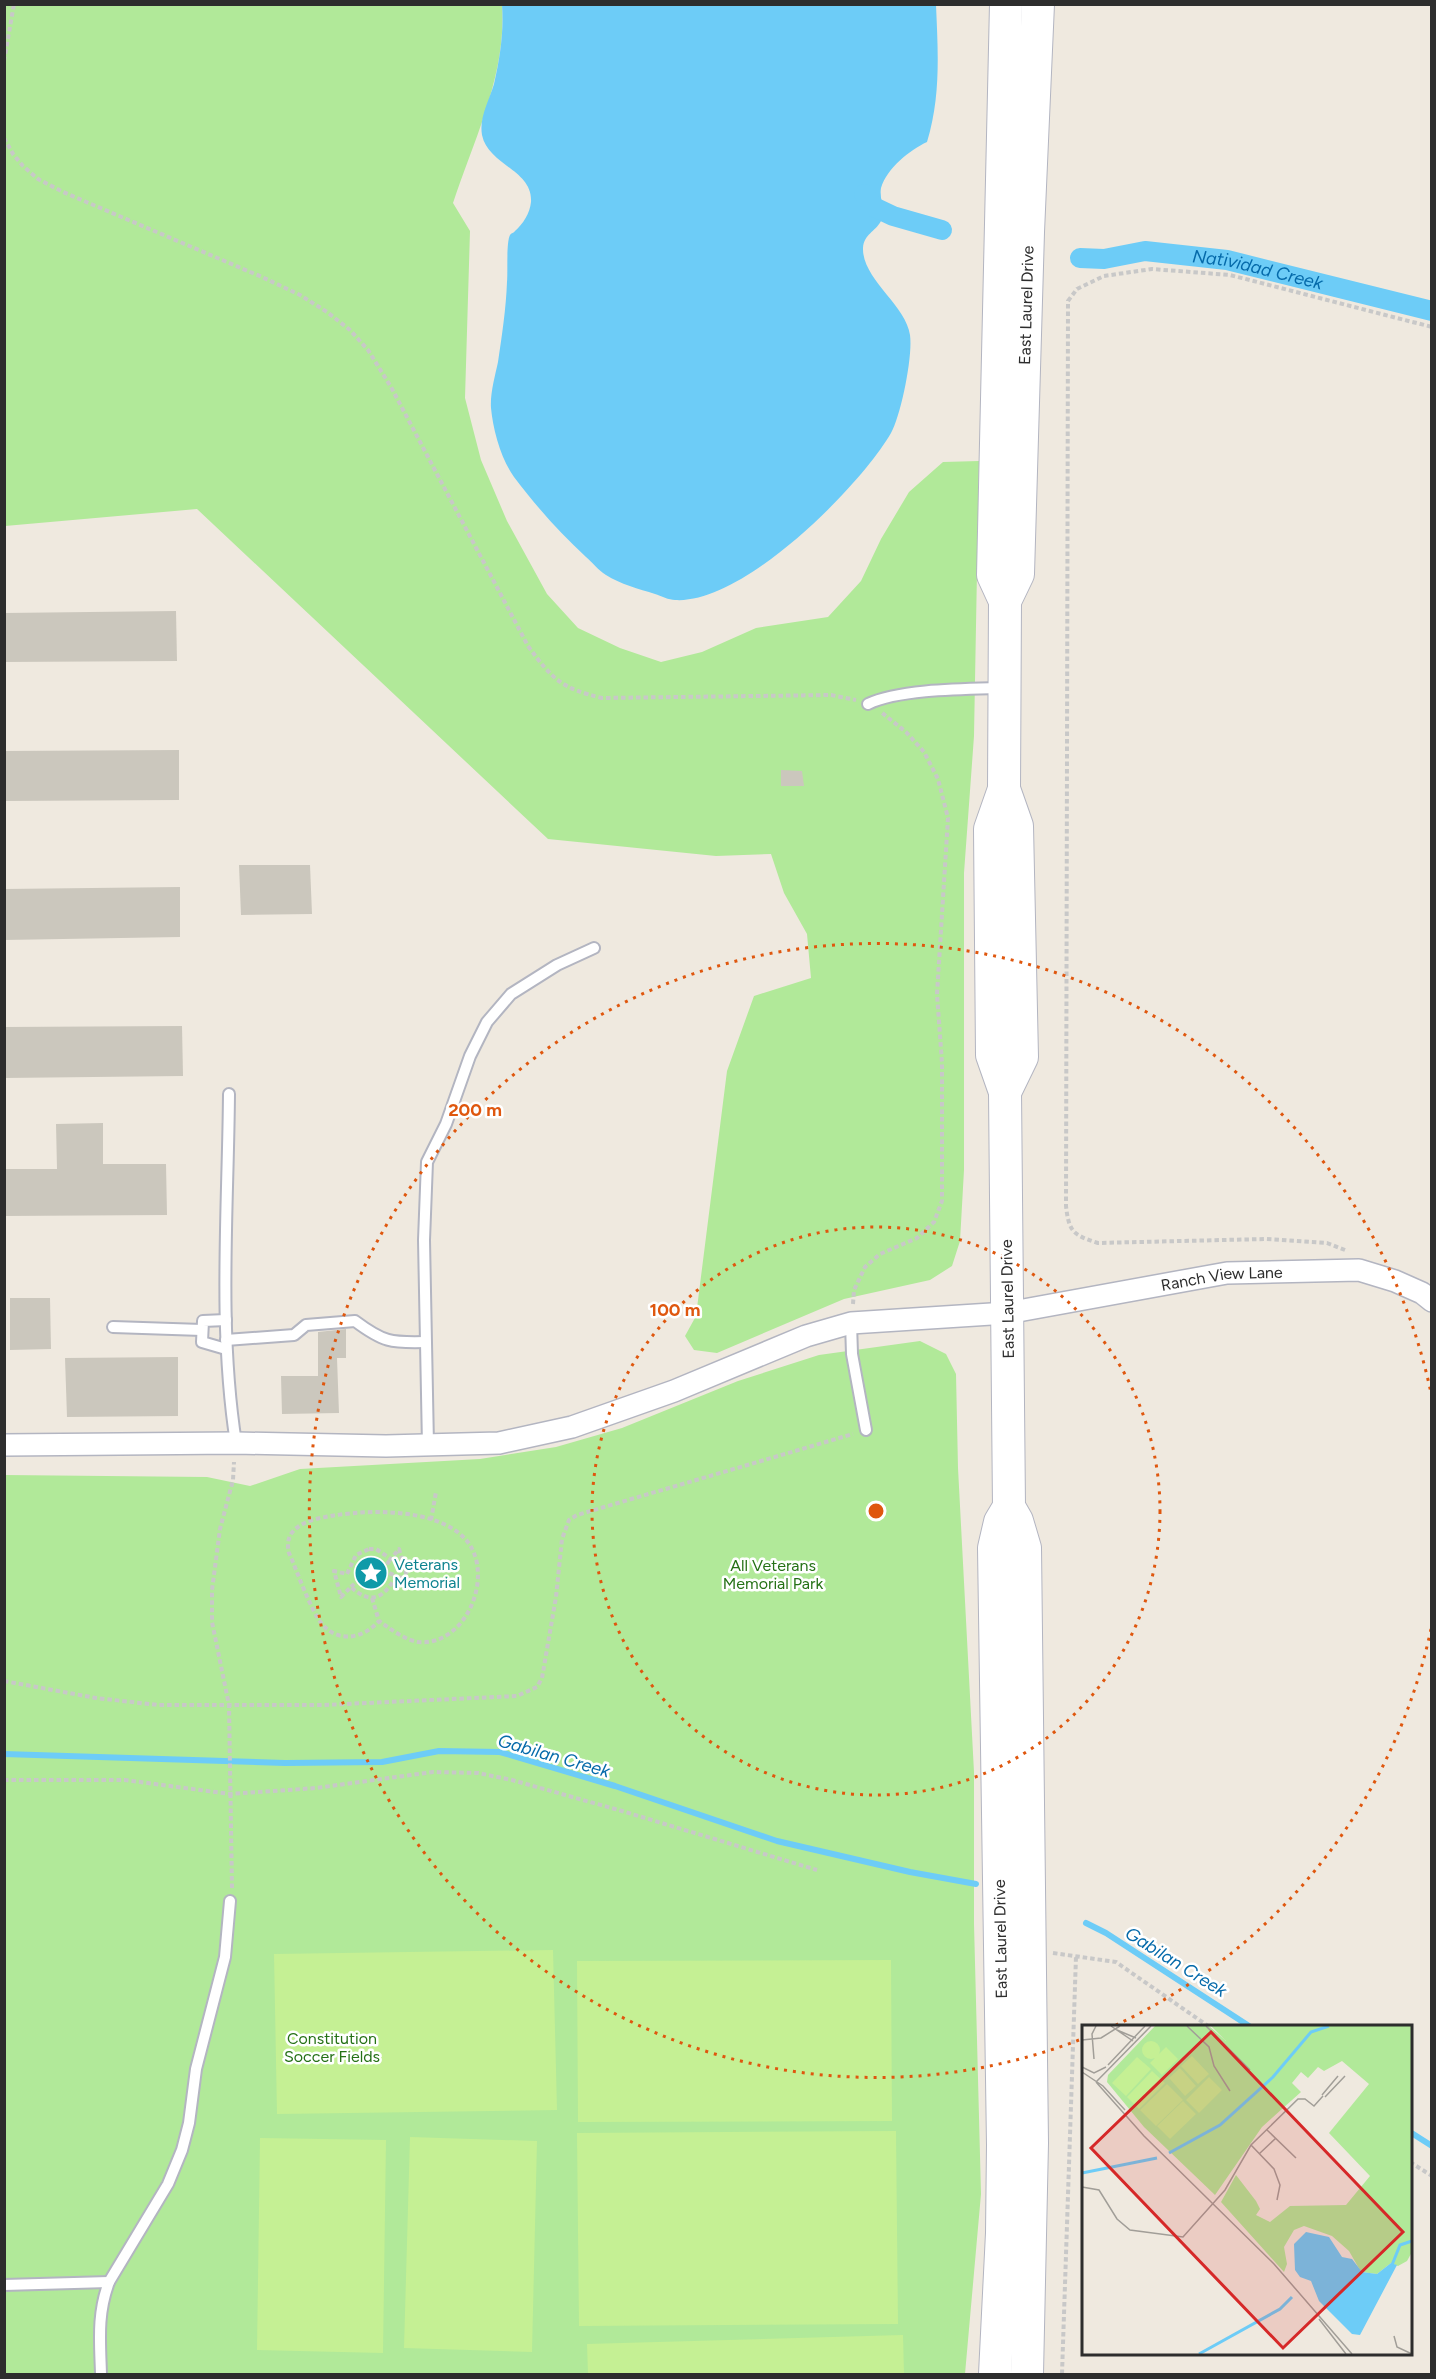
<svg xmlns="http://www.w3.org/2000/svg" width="1436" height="2379" viewBox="0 0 1436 2379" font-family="Figtree,sans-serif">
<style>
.green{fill:#b1e999}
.pitch{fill:#c5f094}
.water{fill:#6dccf7}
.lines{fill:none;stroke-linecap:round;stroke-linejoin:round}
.stream{stroke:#6dccf7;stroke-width:6}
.canal{stroke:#6dccf7;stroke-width:20}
.building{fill:#cbc7bd}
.lane-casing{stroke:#b3b5c1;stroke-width:14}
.street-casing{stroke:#b3b5c1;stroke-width:24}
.secondary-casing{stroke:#b3b5c1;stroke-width:34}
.path{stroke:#c8c8c8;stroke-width:4;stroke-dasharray:4.5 3;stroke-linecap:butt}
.lane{stroke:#fff;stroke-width:10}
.street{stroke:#fff;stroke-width:21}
.secondary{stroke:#fff;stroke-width:32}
.ring{fill:none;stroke:#df570e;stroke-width:3;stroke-dasharray:3 6}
.labels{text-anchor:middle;stroke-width:5;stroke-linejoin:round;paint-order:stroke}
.street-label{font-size:16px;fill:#2d2d2d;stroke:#fff}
.culture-label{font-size:16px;fill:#0d838f;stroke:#fff;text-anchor:start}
.park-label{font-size:16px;fill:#257116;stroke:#fff}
.water-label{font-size:18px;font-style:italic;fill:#056aaa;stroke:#fff}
.inset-river{fill:none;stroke:#6dccf7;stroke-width:3}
.inset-road{fill:none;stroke:#a19e98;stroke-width:1.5}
.view{fill:#d62828;fill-opacity:0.15;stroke:#d62828;stroke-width:3}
.inset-edge{fill:none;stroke:#2d2d2d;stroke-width:3}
.centre{fill:#df570e;stroke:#fff;stroke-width:3}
.ring-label{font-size:18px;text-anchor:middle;font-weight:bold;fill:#df570e;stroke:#fff;stroke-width:5;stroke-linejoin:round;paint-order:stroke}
</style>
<rect width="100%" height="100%" fill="#efe9df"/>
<g class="green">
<path d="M5,5H502C507,73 474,140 453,203L470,231L465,398L481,460L507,521L547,594L578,628L620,648L661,662L702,652L756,628L828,617L861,581L881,539L909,492L943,462L979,461L974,736L964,873V1170L960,1241L952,1266L930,1280L844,1299L717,1353L694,1350L685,1336L696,1316L727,1071L754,996L811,978L807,934L784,893L771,854L716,856L548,839L197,509L5,526Z"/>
<path d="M920,1341L946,1354L956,1374L958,1468L974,1772V1924L981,2194L965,2374H5V1475L207,1477L250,1486L300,1469L480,1459L556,1447L622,1428L738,1381L819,1355Z"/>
</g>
<g class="pitch">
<path d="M553,1950L557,2110L277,2114L274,1954Z"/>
<path d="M891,1960L892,2121L578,2122L577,1961Z"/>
<path d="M896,2131L898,2324L579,2326L577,2133Z"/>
<path d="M410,2137L537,2141L532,2352L404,2348Z"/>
<path d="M260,2138L386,2140L383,2353L257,2350Z"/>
<path d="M903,2335L904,2374H588L587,2344Z"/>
</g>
<path class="water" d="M502,5H936C938,52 941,96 927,142C910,150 887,168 881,188C879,199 886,210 881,221C875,232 864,234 863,248C862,279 906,305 910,335C913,356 901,415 891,433C859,488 742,605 675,600C669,600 661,596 655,594C639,589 620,584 606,575C598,570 592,562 586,557C559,532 536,506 514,477C501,459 493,430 491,408C490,394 495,376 498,362C502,335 506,309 507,282C508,272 506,243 510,235C511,233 514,233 515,231C523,224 530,213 531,202C533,170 488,165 482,135C479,117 489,101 494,84C500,57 504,32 502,5Z"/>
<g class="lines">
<g class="stream">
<path d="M4,1754L285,1763L382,1762L439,1751L500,1752L615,1786L777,1841L910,1872L976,1884"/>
<path d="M1086,1923L1106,1933L1249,2026"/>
<path d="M1410,2132L1432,2146"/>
</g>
<g class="canal">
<path d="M864,194L874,207L893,216L942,230"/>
<path id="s1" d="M1080,258L1104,259L1145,251L1227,260L1432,311"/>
</g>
</g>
<g class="building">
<path d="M176,611L177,661L4,662V613Z"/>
<path d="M179,750V800L4,801V751Z"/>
<path d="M781,770L802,771L804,786H781Z"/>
<path d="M239,865H310L312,914L241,915Z"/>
<path d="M180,887V937L4,940V889Z"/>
<path d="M182,1026L183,1076L4,1078V1027Z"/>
<path d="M103,1123V1164H166L167,1215L4,1216V1169H57L56,1124Z"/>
<path d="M10,1298H50L51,1349L10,1350Z"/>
<path d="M346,1329V1358H337L339,1413L282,1414L281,1376H318V1332Z"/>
<path d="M178,1357V1416L67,1417L65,1358Z"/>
</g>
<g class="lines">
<g class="lane-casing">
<g id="lane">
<path d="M868,704C899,689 965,689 1001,688"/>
<path d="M229,1094C228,1210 218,1328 236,1443"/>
<path d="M851,1323L852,1354L866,1430"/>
<path d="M113,1327L202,1330"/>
<path d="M226,1340L294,1335L306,1325L355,1321C383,1342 391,1343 425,1342"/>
<path d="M226,1349L202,1342L203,1321L226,1320"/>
<path d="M428,1445L424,1240L427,1162L446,1124L470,1056L487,1022L511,994L557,965L594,948"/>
<path d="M4,2285L109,2282"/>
<path d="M101,2374C100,2341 97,2314 109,2282L168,2184L182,2150L189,2123L196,2069L225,1957L230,1901"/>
</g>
</g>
<g class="street-casing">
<g id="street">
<path id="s2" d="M4,1445L236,1443L386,1446L499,1443L572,1427L674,1391L806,1336L851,1323L1007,1313L1227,1273L1359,1270L1395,1281L1422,1293L1432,1301"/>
</g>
</g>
<g class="secondary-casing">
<g id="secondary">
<path d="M1005,601L993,575L1006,4"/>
<path d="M1004,789L1017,826L1022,1057L1005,1092"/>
<path d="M995,2374L1002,2233L1003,2145L994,1548L1000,1522L1009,1507"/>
<path id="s3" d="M1027,2374L1032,2143L1025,1548L1017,1521L1009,1507L1005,1092L992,1055L990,829L1004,789L1005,601L1018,574L1028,232L1038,4"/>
</g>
</g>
<g class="path">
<path d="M4,61L14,4"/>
<path d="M4,138L13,154L23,166L38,179L63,192L262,277L300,295L327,312L350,330L368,350L391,387L528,646C553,680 561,688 602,698L831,695L856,700"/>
<path d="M1345,1250L1327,1243L1266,1239L1098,1243C1073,1235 1069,1232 1066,1206L1068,301L1077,289L1104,276L1152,269L1230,275L1432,327"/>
<path d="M853,1304L854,1290L865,1267L880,1254L917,1238L934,1222L942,1201V1063L937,994L948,818L938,779L924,752L906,732L881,712"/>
<path d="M431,1520L436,1492"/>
<path d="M369,1549H376L391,1559L399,1549L408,1580L396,1576C385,1597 371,1606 351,1587L341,1597L334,1571L347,1574L356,1555Z"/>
<circle cx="371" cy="1572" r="4.5"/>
<path d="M382,1570L391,1559"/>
<path d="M375,1571L382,1570L396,1576"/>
<path d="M351,1587L361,1577L367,1575"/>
<path d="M372,1598L379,1621C391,1629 404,1640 419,1642C466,1646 495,1576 467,1541C437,1505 357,1509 316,1519C298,1524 284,1533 289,1553C297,1571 311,1611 322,1624C339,1644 364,1638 379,1621"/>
<path d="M4,1681L96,1698L158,1705H324L517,1696L537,1687L542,1678L556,1597L562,1539L569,1520L577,1515L853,1434"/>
<path d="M4,1780H125L230,1794L316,1788L433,1772L478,1773L512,1780L622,1811L817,1870"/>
<path d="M232,1888L229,1705L212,1622V1590L220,1529L233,1480L234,1462"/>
<path d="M1053,1953L1116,1962L1208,2026"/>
<path d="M1410,2162L1432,2176"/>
<path d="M1062,2374L1076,1956"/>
</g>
<use href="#lane" class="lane"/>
<use href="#street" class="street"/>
<use href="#secondary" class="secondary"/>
</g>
<g class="ring">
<circle cx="876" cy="1511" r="284"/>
<path d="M1431 1629A567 567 0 0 1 1116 2025M1079 2040A567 567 0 1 1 1431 1393"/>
</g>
<defs>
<g id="sight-disc" transform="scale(1.725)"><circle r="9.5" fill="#0f9aa8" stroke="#fff"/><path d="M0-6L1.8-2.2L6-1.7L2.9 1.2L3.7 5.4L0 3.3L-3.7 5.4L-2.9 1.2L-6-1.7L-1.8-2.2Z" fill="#fff"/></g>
</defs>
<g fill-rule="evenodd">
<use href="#sight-disc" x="371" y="1573"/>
</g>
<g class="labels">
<g class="street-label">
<text dy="6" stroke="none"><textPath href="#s3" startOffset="2080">East Laurel Drive</textPath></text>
<text dy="6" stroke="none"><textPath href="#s2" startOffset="1242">Ranch View Lane</textPath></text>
<text transform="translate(1007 1299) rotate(-91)" y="6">East Laurel Drive</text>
<text transform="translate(1000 1939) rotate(-91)" y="6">East Laurel Drive</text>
</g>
<g class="culture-label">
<text x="394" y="1570">Veterans<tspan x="394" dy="18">Memorial</tspan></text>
</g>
<g class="park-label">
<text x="773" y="1571">All Veterans<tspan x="773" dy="18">Memorial Park</tspan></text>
<text x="332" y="2044">Constitution<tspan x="332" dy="18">Soccer Fields</tspan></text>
</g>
<g class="water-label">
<text dy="6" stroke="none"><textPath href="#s1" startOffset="180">Natividad Creek</textPath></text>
<text transform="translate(554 1756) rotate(16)" y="6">Gabilan Creek</text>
<text transform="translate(1176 1962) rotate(32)" y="6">Gabilan Creek</text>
</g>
</g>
<g transform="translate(1082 2025)">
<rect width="330" height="330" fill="#efe9df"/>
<path d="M73,1H127L144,16L129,1H330V227L325,236L316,241L309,238L295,249L279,247L267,226L250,211L222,201L212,205L202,222L205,239L202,247L139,177L154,150L174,176L178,184L174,190L188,197L208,181L264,180L288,151L247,108L287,59L260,36L242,46L236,42L226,53L219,47L210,58L219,67L180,102L133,170L62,102L25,57L26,50Z" fill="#b1e999"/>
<path d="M60 25a9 9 0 1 1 18 0a9 9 0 1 1-18 0ZM84,22L96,34L80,50L68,38ZM110,31L127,49L116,59L99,41ZM55,32L69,44L44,71L30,58ZM98,43L114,61L103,71L87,53ZM70,46L83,58L57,84L45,72ZM127,52L140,65L117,88L104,75ZM85,59L101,75L74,101L58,85ZM101,76L114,89L88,114L75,101Z" fill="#c5f094"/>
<path d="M224,207L247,212L260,232L270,234L280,247L295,249L309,238L315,240L278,310L270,309L237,276L229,256L218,252L213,245L212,219Z" fill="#6dccf7"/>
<path class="inset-river" d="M87,128L138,100L191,52L229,7L247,1M0,148L75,133M310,240L318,220L330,216M117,329L198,284L210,272"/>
<path class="inset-road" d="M29,1L51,16M105,1L127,22L132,41L148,66M124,1L168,45M35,5L54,13M0,15L19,13L38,1M12,34L10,9L14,1M26,40L63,1M0,42L12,48L24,42M0,47L21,61L43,85M14,57L62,111L192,239L270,329M14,57L69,1M240,70L256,51M243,72L263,51M185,105L214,133M169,120L192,144L198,160L195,175M177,129L194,113M0,162L17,165L35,194L48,205L101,212L143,165L169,120L216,74H223L232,81L241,71M237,294L264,329M312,311L315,322L330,329"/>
<path class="view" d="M129,7L321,207L201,323L9,123Z"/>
<rect width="330" height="330" class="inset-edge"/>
</g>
<circle cx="876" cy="1511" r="9" class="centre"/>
<g class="ring-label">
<text x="475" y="1116">200 m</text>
<text x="675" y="1316">100 m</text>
</g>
<rect width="1436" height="2379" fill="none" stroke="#2d2d2d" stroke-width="12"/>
</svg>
